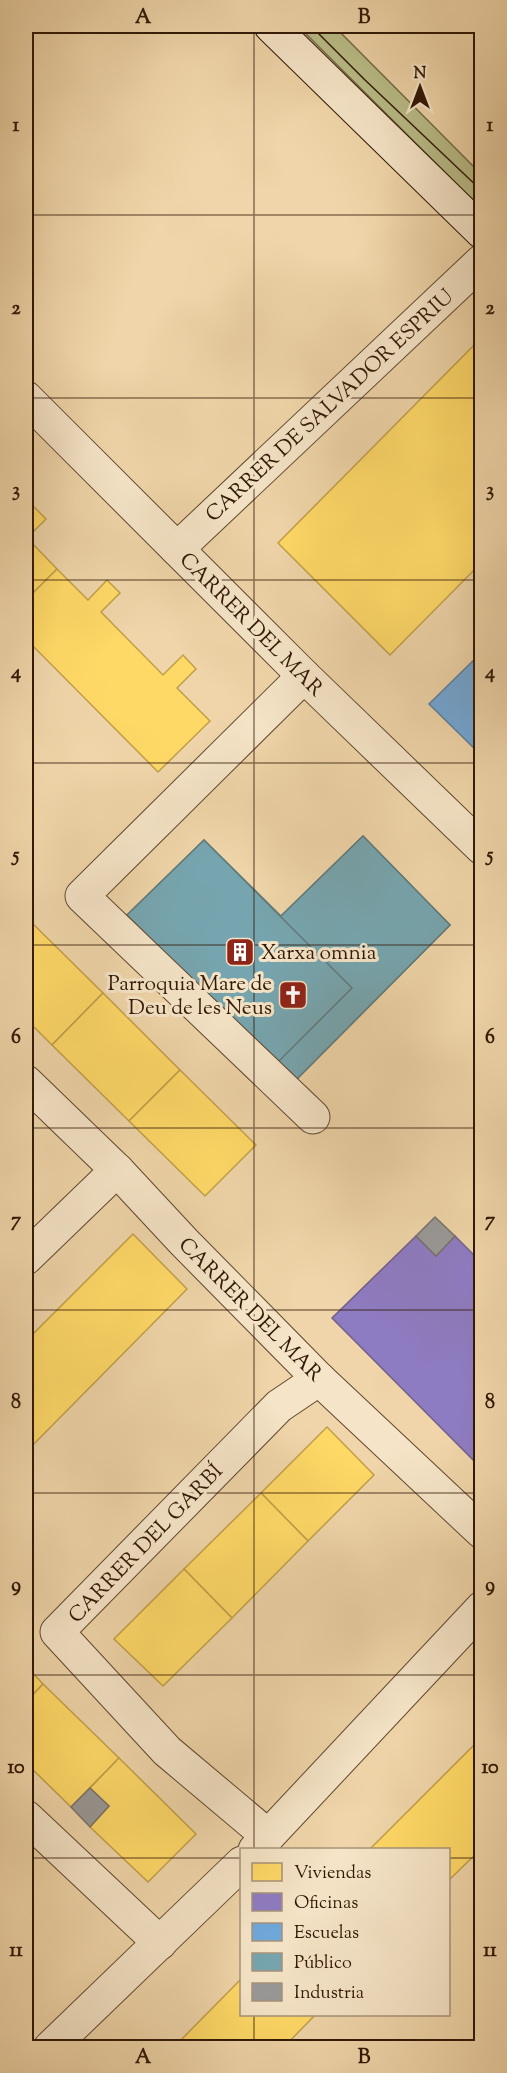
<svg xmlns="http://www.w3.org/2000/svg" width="507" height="2073" viewBox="0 0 507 2073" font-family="'Sorts Mill Goudy',serif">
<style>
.green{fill:#b9bd88;stroke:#756a47;stroke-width:1.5}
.homes{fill:#ffd966;stroke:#c19f49;stroke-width:1.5}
.offices{fill:#8e7cc3;stroke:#725e8a;stroke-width:1.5}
.schools{fill:#6fa8dc;stroke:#5c7d9c;stroke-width:1.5}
.public{fill:#76a5af;stroke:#617b7c;stroke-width:1.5}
.industry{fill:#999;stroke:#7a726d;stroke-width:1.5}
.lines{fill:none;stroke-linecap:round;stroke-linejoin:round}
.street-casing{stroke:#60472f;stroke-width:35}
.secondary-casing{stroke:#311806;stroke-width:35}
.street{stroke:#f5e4c7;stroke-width:33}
.secondary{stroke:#f5e4c7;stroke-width:33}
.tram{stroke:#311806;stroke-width:1.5}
.grid{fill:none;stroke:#311806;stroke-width:1.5;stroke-opacity:0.55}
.labels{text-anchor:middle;stroke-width:6;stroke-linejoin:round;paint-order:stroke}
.street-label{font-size:21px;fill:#311806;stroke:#f5e4c7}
.poi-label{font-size:21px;fill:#311806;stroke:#f5e4c7;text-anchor:start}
.neatline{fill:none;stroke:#311806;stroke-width:2}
.grid-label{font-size:20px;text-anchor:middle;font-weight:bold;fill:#311806}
</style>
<rect width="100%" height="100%" fill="#efd5a9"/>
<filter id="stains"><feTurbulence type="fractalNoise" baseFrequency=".00333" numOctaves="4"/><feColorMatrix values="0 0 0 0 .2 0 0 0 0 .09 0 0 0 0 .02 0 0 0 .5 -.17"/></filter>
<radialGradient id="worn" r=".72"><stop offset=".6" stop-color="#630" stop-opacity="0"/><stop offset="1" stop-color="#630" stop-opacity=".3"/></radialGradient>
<path class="green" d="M298,26H334L481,174V208Z"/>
<g class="homes">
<path d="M482,337V562L390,655L278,543Z"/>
<path d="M32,505L46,519L27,538L57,569L26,600V512Z"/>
<path d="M57,569L88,600L107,580L120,593L101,612L163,675L183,655L196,669L177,688L210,721L158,772L26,639V600Z"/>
<path d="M27,918L103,993L52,1045L26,1019V919Z"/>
<path d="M103,993L180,1070L129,1121L52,1045Z"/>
<path d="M180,1070L256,1145L205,1196L129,1121Z"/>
<path d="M133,1234L187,1289L26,1452V1341Z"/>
<path d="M327,1427L374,1475L308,1541L261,1493Z"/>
<path d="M261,1493L308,1541L232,1618L184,1569Z"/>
<path d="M184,1569L232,1618L163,1686L114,1639Z"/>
<path d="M26,1666L43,1684L26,1702Z"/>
<path d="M43,1684L119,1758L71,1807L26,1763V1702Z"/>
<path d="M482,1737V1848L448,1881V1850H369Z"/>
<path d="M119,1758L196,1834L148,1882L90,1827L109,1806L90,1788Z"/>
<path d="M242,1978V2014H316L283,2048H173Z"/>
</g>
<path class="offices" d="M416,1236L436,1256L455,1236L482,1263V1469L332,1318Z"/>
<path class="schools" d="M482,652V756L429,704Z"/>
<g class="public">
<path d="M363,836L450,925L293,1083L275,1065L352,988L281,916Z"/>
<path d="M363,836L450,925L293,1083L127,915L204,840L281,916Z"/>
<path d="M204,840L352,988L275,1065L127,915Z"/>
</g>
<g class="industry">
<path d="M435,1217L455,1236L436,1256L416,1236Z"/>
<path d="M90,1788L109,1806L90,1827L71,1807Z"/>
</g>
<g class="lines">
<g class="street-casing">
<g id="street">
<path d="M26,398L304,676L482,848"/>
<path d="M177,549L482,261"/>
<path d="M304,676L82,896L313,1117"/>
<path d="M26,1082L117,1170L184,1242L319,1379L482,1532"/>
<path d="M26,1258L117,1170"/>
<path d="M26,1817L160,1943"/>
<path d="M268,1836L167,1751L57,1632L279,1406L319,1379"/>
<path d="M255,1850L482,1608"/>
<path d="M50,2048L242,1863"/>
</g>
</g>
<g class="secondary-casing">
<path id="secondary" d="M271,26L482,232"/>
</g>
<use href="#street" class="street"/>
<use href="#secondary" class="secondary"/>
<path class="tram" d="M311,26L365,80L482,191"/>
</g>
<path class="grid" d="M254,26V1850M26,215H482M26,398H482M26,580H482M26,763H482M26,945H482M26,1128H482M26,1310H482M26,1493H482M26,1675H482M26,1858H242M448,1858H482M254,2014V2048"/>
<defs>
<g id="building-square" transform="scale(1.5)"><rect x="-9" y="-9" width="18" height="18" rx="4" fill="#8f2418" stroke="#f5e4c7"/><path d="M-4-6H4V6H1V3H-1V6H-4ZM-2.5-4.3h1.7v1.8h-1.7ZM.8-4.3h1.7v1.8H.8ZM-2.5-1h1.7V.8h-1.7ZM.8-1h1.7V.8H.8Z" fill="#fff"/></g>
<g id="church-square" transform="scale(1.5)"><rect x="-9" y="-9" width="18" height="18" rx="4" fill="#8f2418" stroke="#f5e4c7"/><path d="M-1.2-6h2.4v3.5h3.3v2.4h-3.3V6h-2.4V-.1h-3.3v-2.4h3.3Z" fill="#fff"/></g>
</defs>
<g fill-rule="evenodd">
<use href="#building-square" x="240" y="952"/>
<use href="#church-square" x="293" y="995"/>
</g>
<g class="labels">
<g class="street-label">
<text transform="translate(329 405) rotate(-43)" y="7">CARRER DE SALVADOR ESPRIU</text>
<text transform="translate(252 624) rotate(45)" y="7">CARRER DEL MAR</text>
<text transform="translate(251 1309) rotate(45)" y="7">CARRER DEL MAR</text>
<text transform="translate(145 1543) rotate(-46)" y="7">CARRER DEL GARBÍ</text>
</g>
<g class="poi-label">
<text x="261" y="959">Xarxa omnia</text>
<text x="272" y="990" text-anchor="end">Parroquia Mare de<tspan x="272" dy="24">Deu de les Neus</tspan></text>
</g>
</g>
<rect width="507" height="2073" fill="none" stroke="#efd5a9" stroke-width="66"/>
<rect x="240" y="1848" width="210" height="168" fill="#f5e4c7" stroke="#a7927a" stroke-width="1.5"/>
<rect x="252" y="1863" width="30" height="18" fill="#ffd966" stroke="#a7927a" stroke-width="1.5"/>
<text x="294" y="1878" font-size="18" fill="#311806">Viviendas</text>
<rect x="252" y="1893" width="30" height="18" fill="#8e7cc3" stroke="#a7927a" stroke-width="1.5"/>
<text x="294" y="1908" font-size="18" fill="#311806">Oficinas</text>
<rect x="252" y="1923" width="30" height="18" fill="#6fa8dc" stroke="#a7927a" stroke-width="1.5"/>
<text x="294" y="1938" font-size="18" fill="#311806">Escuelas</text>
<rect x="252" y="1953" width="30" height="18" fill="#76a5af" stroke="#a7927a" stroke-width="1.5"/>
<text x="294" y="1968" font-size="18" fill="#311806">Público</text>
<rect x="252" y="1983" width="30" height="18" fill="#999999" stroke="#a7927a" stroke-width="1.5"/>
<text x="294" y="1998" font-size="18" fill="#311806">Industria</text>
<g transform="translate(420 87)" stroke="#f5e4c7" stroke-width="4.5" paint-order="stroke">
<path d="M0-4.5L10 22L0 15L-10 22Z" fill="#311806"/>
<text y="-9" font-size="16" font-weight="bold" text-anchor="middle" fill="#311806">N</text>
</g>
<rect x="33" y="33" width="441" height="2007" class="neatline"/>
<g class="grid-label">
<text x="143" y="23">A</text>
<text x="364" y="23">B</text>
<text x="16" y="131">1</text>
<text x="490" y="131">1</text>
<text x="16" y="314">2</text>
<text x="490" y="314">2</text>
<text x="16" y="496">3</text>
<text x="490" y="496">3</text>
<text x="16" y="678">4</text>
<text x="490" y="678">4</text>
<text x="16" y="861">5</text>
<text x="490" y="861">5</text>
<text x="16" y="1043">6</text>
<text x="490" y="1043">6</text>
<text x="16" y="1226">7</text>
<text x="490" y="1226">7</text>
<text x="16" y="1408">8</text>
<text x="490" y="1408">8</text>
<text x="16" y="1591">9</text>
<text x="490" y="1591">9</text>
<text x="16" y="1773">10</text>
<text x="490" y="1773">10</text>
<text x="16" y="1956">11</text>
<text x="490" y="1956">11</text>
<text x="143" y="2063">A</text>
<text x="364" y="2063">B</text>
</g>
<rect width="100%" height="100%" filter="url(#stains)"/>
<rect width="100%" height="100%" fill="url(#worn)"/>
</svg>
